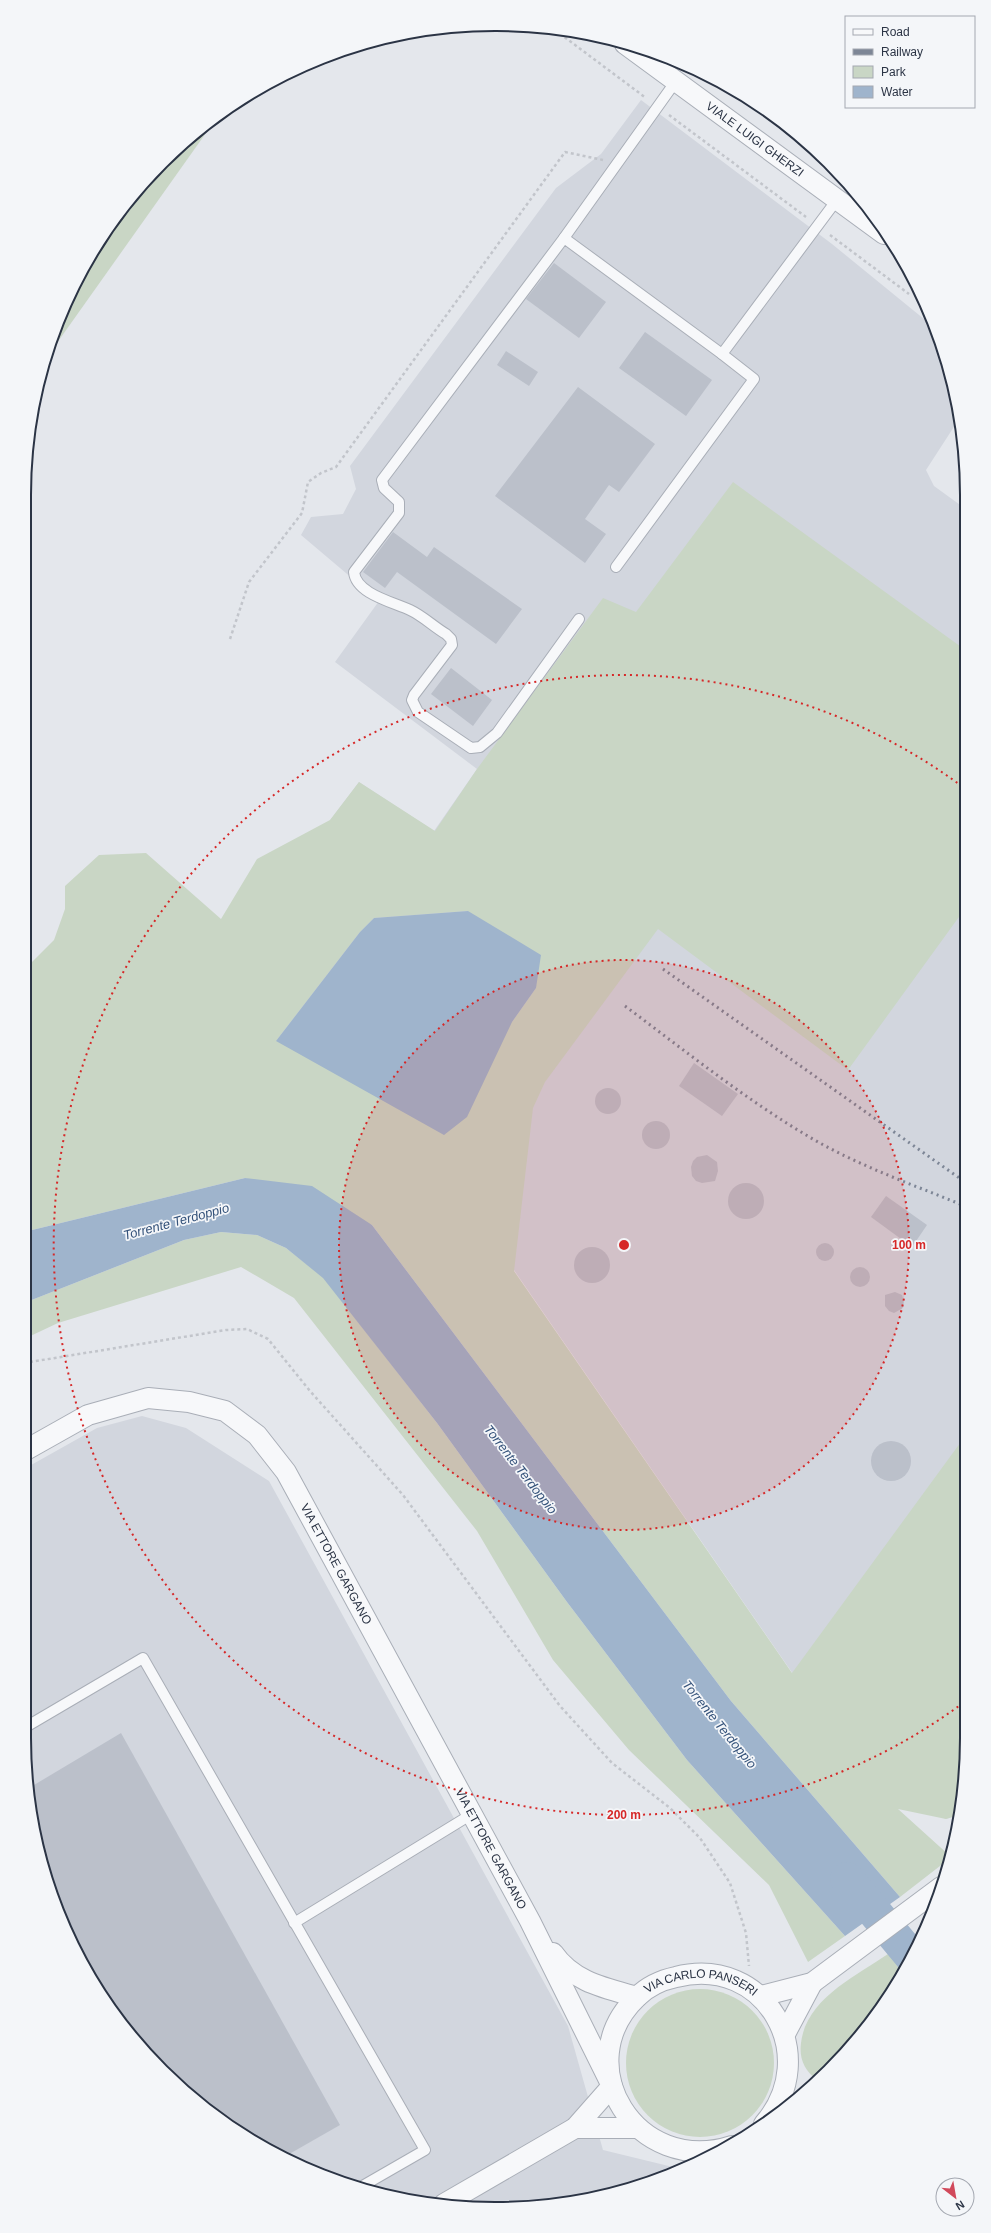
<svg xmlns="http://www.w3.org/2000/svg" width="991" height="2233" viewBox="0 0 991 2233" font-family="Helvetica,sans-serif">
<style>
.built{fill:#d2d6de}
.green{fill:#c9d6c5;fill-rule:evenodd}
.water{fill:#9fb4cc}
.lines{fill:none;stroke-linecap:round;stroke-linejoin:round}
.river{stroke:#9fb4cc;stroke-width:34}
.building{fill:#bbc0ca}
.lane-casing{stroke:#a9aeb7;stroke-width:12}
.street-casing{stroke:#a9aeb7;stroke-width:22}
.path{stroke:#c2c5cb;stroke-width:2.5;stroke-dasharray:3 3;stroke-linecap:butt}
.lane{stroke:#f7f8fa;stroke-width:10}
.street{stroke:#f7f8fa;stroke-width:20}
.rail{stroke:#7d8696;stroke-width:3;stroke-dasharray:2 4;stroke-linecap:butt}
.ring{fill:none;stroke:#d62828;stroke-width:2;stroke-dasharray:2 4}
.labels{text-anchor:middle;stroke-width:3.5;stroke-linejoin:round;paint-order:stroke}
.street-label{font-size:12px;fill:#2b3445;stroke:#f4f6f9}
.water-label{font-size:13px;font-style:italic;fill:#34527a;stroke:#f4f6f9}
.rim{fill:none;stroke:#2b3445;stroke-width:2}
.centre{fill:#d62828;stroke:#f4f6f9;stroke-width:2}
.ring-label{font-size:12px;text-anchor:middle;font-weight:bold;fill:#d62828;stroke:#f4f6f9;stroke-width:3.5;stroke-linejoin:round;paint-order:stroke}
</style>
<rect width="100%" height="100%" fill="#e4e7ec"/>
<g class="built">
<path d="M641,100L832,244L935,328L959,419L926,470L934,486L963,507L967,1738L959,1815L946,1819L869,1784L514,1270L178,1022L359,782L434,831L477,769L335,662L379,601L301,535L311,517L343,514L356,489L350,466L556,188L601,154Z"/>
<path d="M142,1416L186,1428L269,1481L568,2026L603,2150L681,2169L647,2184L587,2200L495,2209L404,2200L344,2184L260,2146L185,2092L141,2048L87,1973L49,1889L33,1829L24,1737V1469L97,1428Z"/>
</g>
<g class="green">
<path d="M218,116L47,357L60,315L103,234L162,162Z"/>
<path d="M733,482L964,649V910L848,1070L658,929L545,1082L533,1108L514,1271L792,1673L966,1435L967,1738L959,1815L946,1819L898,1809L950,1856L949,1859L900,1897L731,1701L372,1225L245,1178L24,1232V970L54,940L65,909V886L99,855L146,853L221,919L257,859L330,820L359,782L435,831L477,769L603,598L636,612ZM468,911L536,988L512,1022L276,1041L360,932L374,918Z"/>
<path d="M221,1232L257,1235L286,1248L323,1277L437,1423L567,1602L687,1760L845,1936L808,1962L769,1885L629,1750L553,1660L477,1531L294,1298L241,1267L58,1323L24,1339V1303L184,1240Z"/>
<path d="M888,1954L904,1973L850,2048L817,2080C804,2070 799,2058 801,2043C806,1999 856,1976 888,1954Z"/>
<circle cx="700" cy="2063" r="74"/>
</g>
<g class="water">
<path d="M468,911L541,955L536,988L512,1022L467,1117L444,1135L276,1041L360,932L374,918Z"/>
<path d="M245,1178L312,1186L372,1225L731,1701L900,1897L845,1936L687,1760L567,1602L437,1423L323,1278L286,1248L257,1235L221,1232L184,1240L24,1303V1232Z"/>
<path d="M914,1935L919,1942L904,1973L888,1954Z"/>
</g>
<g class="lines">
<path class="river" d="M847,1879L912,1957"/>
</g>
<g class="building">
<path d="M554,263L606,302L579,338L526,299Z"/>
<path d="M645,332L712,380L686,416L619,368Z"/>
<path d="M506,351L538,372L529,386L497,365Z"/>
<path d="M578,387L655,444L619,492L609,485L585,519L606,534L585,563L495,496Z"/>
<path d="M393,532L427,557L434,547L522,609L496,644L397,572L385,588L363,572Z"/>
<path d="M451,668L492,700L473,726L431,694Z"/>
<path d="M694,1063L738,1094L722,1116L679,1086Z"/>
<circle cx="608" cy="1101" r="13"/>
<circle cx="656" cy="1135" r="14"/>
<path d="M707,1155L717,1162L718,1171L715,1181L702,1183L696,1181L692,1176L691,1167L693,1161L697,1157Z"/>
<circle cx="746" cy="1201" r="18"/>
<path d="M886,1196L927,1225L912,1247L871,1217Z"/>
<circle cx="825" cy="1252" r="9"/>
<circle cx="592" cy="1265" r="18"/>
<circle cx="860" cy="1277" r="10"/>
<path d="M895,1292L902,1295L904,1302L903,1308L894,1313L889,1311L885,1306V1295Z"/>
<circle cx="891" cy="1461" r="20"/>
<path d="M121,1733L340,2125L284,2157L260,2146L185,2092L141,2048L87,1973L49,1889L33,1829L29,1788Z"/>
</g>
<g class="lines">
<g class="lane-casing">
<g id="lane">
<path d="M564,238L676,81"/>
<path d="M616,567L754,379L722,354L839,197"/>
<path d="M579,619L497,733L480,747L471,748L418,712L412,700L414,695L452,645L451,639L446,634C434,627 423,616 410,610C393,602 356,594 354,572L399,513V502L384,488L382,480L564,238L722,354"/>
<path d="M24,1728L143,1658L425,2150L359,2188"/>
<path d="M294,1923L472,1814"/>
</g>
</g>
<g class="street-casing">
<g id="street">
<path id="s1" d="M625,44L884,234"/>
<path id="s2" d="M24,1451L88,1415L148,1398L189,1402L225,1411L257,1435L286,1472L530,1921L612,2086L575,2128L444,2204"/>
<path d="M553,1953C573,1982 605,1988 637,1997"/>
<path d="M761,1996L812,1983L941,1887"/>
<path d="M785,2034L812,1983"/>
<path d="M575,2128H637"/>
<path id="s3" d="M732,2146C636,2177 567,2064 637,1997C647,1987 662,1980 676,1977C765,1954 823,2056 764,2124"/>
</g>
</g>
<g class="path">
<path d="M555,30L646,98"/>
<path d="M669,115L806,217"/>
<path d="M830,235L909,294"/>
<path d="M230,639L249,582L302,513L308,482L321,473L336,467L565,152L603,160"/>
<path d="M24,1363L226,1330L247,1329L268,1339L310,1391L403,1495L560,1706L612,1763L670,1808L700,1838L730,1883L746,1933L749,1966"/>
</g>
<use href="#lane" class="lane"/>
<use href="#street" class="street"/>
<g class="rail">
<path d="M663,969L965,1182"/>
<path d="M625,1006C688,1053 750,1103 818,1142C865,1168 916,1186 965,1206"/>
</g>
</g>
<circle cx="624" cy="1245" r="285" fill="#d62828" fill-opacity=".12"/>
<g class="ring">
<circle cx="624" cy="1245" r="285"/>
<path d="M963 1703A570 570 0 1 1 963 787"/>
</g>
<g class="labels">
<g class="street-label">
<text dy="4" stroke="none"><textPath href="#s1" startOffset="161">VIALE LUIGI GHERZI</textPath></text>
<text dy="4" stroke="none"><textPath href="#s2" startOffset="406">VIA ETTORE GARGANO</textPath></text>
<text dy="4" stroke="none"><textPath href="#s2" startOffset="730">VIA ETTORE GARGANO</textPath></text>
<text dy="4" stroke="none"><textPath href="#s3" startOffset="317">VIA CARLO PANSERI</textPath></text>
</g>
<g class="water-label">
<text transform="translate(176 1221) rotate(-15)" y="5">Torrente Terdoppio</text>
<text transform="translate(521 1469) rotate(52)" y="5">Torrente Terdoppio</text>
<text transform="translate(720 1724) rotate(51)" y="5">Torrente Terdoppio</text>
</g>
</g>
<path d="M0 0H991V2233H0ZM495 31H496A464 464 0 0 1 960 495V1738A464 464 0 0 1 496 2202H495A464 464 0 0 1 31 1738V495A464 464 0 0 1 495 31Z" fill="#f4f6f9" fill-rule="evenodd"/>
<path class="rim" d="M495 31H496A464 464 0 0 1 960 495V1738A464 464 0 0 1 496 2202H495A464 464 0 0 1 31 1738V495A464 464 0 0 1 495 31Z"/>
<circle cx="624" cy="1245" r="6" class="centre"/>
<g class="ring-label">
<text x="909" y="1249">100 m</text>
<text x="624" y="1819">200 m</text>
</g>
<rect x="845" y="16" width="130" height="92" fill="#f4f6f9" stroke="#a4a8b1"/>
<rect x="853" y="29" width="20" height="6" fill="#f7f8fa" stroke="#a4a8b1"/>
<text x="881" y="36" font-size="12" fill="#2b3445">Road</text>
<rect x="853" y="49" width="20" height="6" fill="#7d8696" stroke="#a4a8b1"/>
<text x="881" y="56" font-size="12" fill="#2b3445">Railway</text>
<rect x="853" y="66" width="20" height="12" fill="#c9d6c5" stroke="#a4a8b1"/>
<text x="881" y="76" font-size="12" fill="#2b3445">Park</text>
<rect x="853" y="86" width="20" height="12" fill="#9fb4cc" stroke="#a4a8b1"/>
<text x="881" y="96" font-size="12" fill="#2b3445">Water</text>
<g transform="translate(955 2197) rotate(149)"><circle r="19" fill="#f4f6f9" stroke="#a4a8b1"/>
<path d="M0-3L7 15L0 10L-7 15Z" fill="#d1495b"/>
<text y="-6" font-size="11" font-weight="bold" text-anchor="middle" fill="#2b3445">N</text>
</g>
</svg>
